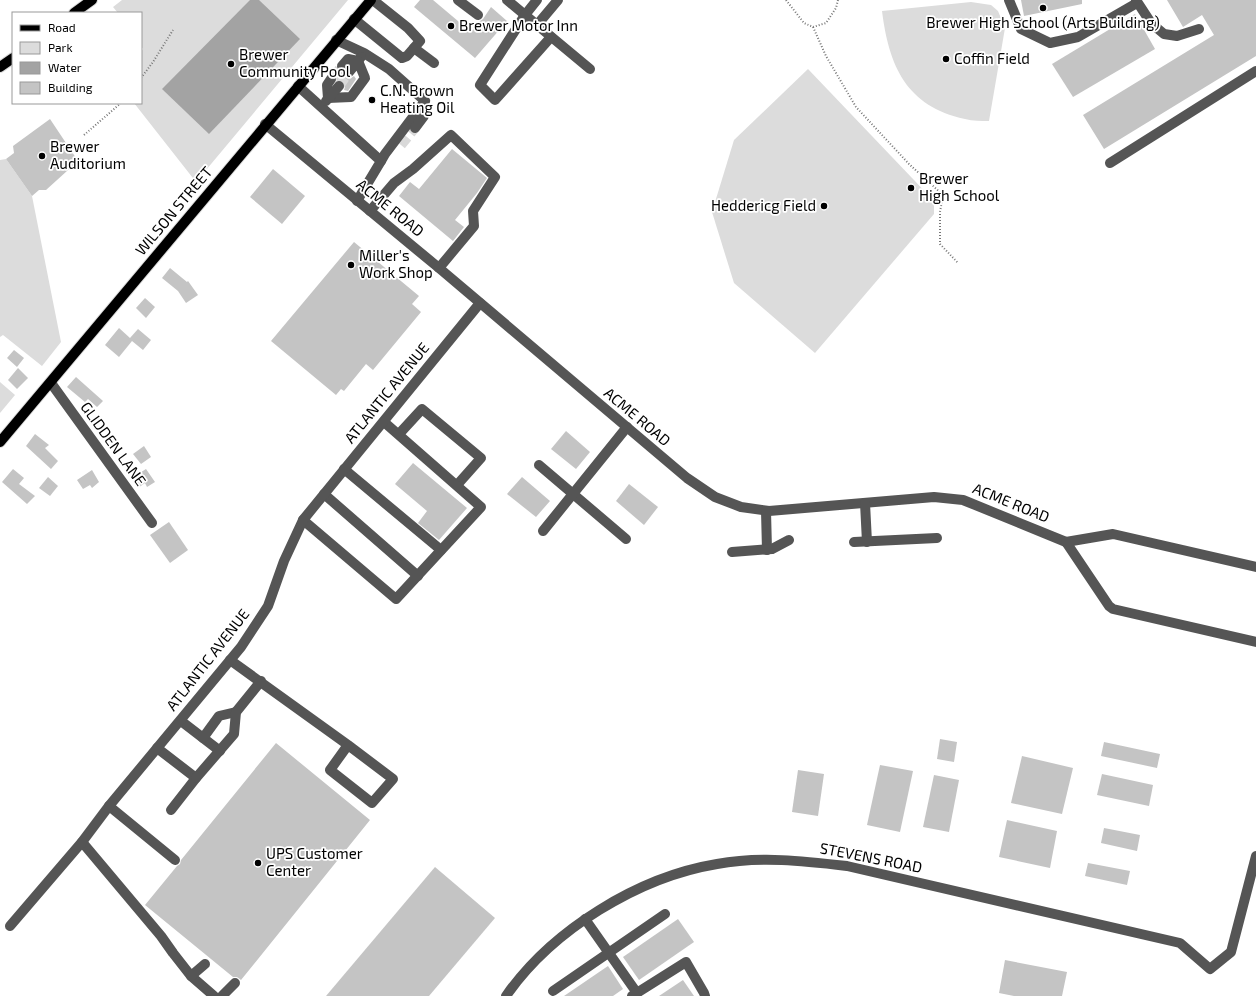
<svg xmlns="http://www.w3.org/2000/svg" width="1256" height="996" viewBox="0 0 1256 996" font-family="'Exo 2',sans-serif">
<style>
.green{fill:#dcdcdc}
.water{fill:#a3a3a3}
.building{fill:#c4c4c4}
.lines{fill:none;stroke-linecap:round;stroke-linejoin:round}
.minor-tunnel{stroke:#d9d9d9;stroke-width:10;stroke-dasharray:10 5;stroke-linecap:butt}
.major-casing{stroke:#dbdbdb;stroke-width:12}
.path{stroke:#777;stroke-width:2;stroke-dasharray:1 2;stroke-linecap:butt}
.minor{stroke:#555;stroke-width:10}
.major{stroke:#000;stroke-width:10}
.poi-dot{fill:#000;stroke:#fff;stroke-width:1.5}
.labels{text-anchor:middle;stroke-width:3.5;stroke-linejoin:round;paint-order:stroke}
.poi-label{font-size:15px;fill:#000;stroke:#fff;text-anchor:start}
.street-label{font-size:15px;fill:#000;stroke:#fff}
</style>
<rect width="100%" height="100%" fill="#fff"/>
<g class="green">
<path d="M122,0H348L196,182L134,103H141V52L143,49L141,46V13H118L113,7Z"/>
<path d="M971,2L991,5L998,11L1005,28L989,121C981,121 973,121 965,119C906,106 889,66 882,11Z"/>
<path d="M808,69L934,201V214L815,353L734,283L712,212L734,140Z"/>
<path d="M6,159L32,196L61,342L42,366L3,335L0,337V160Z"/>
<path d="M0,382L15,395L0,413Z"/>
</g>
<path class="water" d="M250,0H259L300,39L209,134L162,89Z"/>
<g class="building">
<path d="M420,0H433L471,32L480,21L483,19L491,7L507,21L475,58L414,7Z"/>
<path d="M1021,0H1082V4L1024,16Z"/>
<path d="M1167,0H1256V56L1104,149L1083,115L1214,35L1202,15L1183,27Z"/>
<path d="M1135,14L1155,49L1073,97L1052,64Z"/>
<path d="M336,66L338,71L343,72L345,77L351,78L354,76L356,79L348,91L344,90L345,87L344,81L337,80V76L334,73H329Z"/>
<path d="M50,119L78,161L46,190H39L32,196L6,159L14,153L13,146Z"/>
<path d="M452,149L487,178L477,193L455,220L464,227L453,241L399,196L410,182L419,189Z"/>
<path d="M273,169L305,196L282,224L250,197Z"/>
<path d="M354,242L419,296L412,304L421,312L373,370L366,364L344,391L341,389L336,395L271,341Z"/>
<path d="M170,268L187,282L188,281L198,295L186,303L178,291L162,278Z"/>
<path d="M145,298L155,307L146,318L136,308Z"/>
<path d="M119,328L130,338L138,329L151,340L143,350L132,341L119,357L105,345Z"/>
<path d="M14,350L24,358L17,367L7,358Z"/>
<path d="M18,368L28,378L17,389L8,380Z"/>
<path d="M76,377L103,401L97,407L88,399L85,402L67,387Z"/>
<path d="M566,431L590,452L576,469L551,449Z"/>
<path d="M35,434L49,445L45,448L58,461L51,469L26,446Z"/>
<path d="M144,446L151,457L141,464L133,454Z"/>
<path d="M413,463L467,508L439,540L418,523L427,511L395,484Z"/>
<path d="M13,469L24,478L19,484L35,496L27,504L2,482Z"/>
<path d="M146,469L155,482L147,487L145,483L138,488L132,478Z"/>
<path d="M92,470L99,482L92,488L90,485L83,489L77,480Z"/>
<path d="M48,477L58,486L50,496L39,488Z"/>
<path d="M522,477L550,501L536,517L507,494Z"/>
<path d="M629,484L658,507L644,525L616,501Z"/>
<path d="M169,522L188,550L170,563L150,535Z"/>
<path d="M940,739L957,742L954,762L937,759Z"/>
<path d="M1104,742L1160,754L1157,768L1101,756Z"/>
<path d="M276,743L370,820L241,980L237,977H233L145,905L177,866L180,864L181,860Z"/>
<path d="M1022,756L1073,768L1062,814L1011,803Z"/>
<path d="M880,765L913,771L900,832L867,825Z"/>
<path d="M798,770L824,774L818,816L792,812Z"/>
<path d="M1102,774L1153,785L1149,806L1097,795Z"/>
<path d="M934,775L959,780L949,832L923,827Z"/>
<path d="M1007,820L1057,831L1050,868L999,857Z"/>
<path d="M1104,828L1140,835L1137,851L1101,843Z"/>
<path d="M1088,863L1130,871L1127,885L1085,876Z"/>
<path d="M435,867L495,918L429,996H326Z"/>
<path d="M678,919L694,942L639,980L623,957Z"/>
<path d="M1005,960L1067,972L1062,996H1014L999,993Z"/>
<path d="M608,966L623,989L613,996H564Z"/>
<path d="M683,980L694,996H659Z"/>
</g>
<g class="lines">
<g class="minor-tunnel">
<path d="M331,79L342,66"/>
<path d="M339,86L349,72"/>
<path d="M401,145L415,128"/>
</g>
<g class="major-casing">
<g id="major">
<path d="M74,13L92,0"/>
<path d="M0,67L13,58"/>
<path d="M0,442L371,0"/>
</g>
</g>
<g class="path">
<path d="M786,0L804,23L813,27L826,23L836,8L838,0"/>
<path d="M813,27L826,56L856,107L909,164L943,195L940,212V244L958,263"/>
<path d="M141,78L153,62L173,30"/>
<path d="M84,135L121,103"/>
</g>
<g class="minor">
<path d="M458,0L478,15"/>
<path d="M507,0L590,69"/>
<path d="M537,0L525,15L480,85L495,100L551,37"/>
<path d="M1009,0L1021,29L1050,43L1078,37L1137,3"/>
<path d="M1136,0L1151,23L1164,34L1177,36L1199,29"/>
<path d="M354,19L402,58L407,56L420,41L408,28L373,0"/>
<path d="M537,25L558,0"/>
<path d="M336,40L364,53L389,69L425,101L385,154L381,161"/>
<path d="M414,48L434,63"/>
<path d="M342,66L348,59L358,61L361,57"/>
<path d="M331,79L327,85L328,98L351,97L365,78L358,61L349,72"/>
<path d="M298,86L381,161L357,201"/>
<path d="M326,101L339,86"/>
<path d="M265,124L439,268L687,478L715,497L741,507L769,511L934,497L963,500L1066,542"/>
<path d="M415,128L424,116L422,106"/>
<path d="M1110,163L1256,71"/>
<path d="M370,211L394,183L413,169L451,135L495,177L473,211L474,226L439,268"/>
<path d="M51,383L152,523"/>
<path d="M399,434L422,409L481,458L457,485"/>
<path d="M539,465L626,539"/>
<path d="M344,469L441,550"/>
<path d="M324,494L418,576"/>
<path d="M865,503L867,542"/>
<path d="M766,511L767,550"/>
<path d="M303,520L396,599L481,507L384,422"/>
<path d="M543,531L627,427"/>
<path d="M854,542L937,538"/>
<path d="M732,552L772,549L789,540"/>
<path d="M1256,567L1113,534L1066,542L1109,606L1113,609L1256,642"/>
<path d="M230,660L348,745L330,770L372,803L393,779L348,745"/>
<path d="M181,721L220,751"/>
<path d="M203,738L219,716L236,712"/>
<path d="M157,748L196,778L171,810"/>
<path d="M196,778L234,734L236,712L261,681"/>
<path d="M109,806L175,860"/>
<path d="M82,842L161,936L173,953L191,976L214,996"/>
<path d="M585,919L637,993"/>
<path d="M10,926L82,842L109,806L241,647L268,606L284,561L303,520L480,303"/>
<path d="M191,976L205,964"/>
<path d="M553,991L665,914"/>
<path d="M222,996L235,983"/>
<path d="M506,996C552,930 638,877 717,864C760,856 804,861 847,866L1180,943L1210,969L1231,952L1256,856"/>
<path d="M632,996L686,962L704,993L705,996"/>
</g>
<use href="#major" class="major"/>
</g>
<g class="poi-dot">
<circle cx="1043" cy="8" r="4"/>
<circle cx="451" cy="26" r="4"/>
<circle cx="946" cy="59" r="4"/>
<circle cx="231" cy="64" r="4"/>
<circle cx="372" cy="100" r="4"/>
<circle cx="42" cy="156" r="4"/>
<circle cx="911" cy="188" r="4"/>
<circle cx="824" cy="206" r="4"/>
<circle cx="351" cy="265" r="4"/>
<circle cx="258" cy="863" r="4"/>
</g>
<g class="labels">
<g class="poi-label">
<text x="1043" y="28" text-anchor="middle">Brewer High School (Arts Building)</text>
<text x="459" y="31">Brewer Motor Inn</text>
<text x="239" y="60">Brewer<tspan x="239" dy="17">Community Pool</tspan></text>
<text x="954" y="64">Coffin Field</text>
<text x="380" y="96">C.N. Brown<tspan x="380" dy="17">Heating Oil</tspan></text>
<text x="50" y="152">Brewer<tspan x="50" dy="17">Auditorium</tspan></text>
<text x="919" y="184">Brewer<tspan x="919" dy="17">High School</tspan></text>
<text x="816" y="211" text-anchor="end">Heddericg Field</text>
<text x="359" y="261">Miller's<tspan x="359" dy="17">Work Shop</tspan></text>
<text x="266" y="859">UPS Customer<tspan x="266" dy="17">Center</tspan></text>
</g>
<g class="street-label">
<text transform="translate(390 208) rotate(39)" y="5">ACME ROAD</text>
<text transform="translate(174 211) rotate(-50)" y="5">WILSON STREET</text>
<text transform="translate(387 393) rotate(-51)" y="5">ATLANTIC AVENUE</text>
<text transform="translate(637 417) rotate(40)" y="5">ACME ROAD</text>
<text transform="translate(113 444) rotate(54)" y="5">GLIDDEN LANE</text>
<text transform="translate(1011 503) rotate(22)" y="5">ACME ROAD</text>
<text transform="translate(208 660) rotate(-52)" y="5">ATLANTIC AVENUE</text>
<text transform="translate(871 858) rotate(11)" y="5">STEVENS ROAD</text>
</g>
</g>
<rect x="12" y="12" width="130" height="92" fill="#ffffff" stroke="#999999"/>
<rect x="20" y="25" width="20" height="6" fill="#000000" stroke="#999999"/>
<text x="48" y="32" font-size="12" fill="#000000">Road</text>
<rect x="20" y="42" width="20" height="12" fill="#dcdcdc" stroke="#999999"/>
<text x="48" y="52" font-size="12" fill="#000000">Park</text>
<rect x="20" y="62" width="20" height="12" fill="#a3a3a3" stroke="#999999"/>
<text x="48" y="72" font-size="12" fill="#000000">Water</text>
<rect x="20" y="82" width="20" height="12" fill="#c4c4c4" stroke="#999999"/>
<text x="48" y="92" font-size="12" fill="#000000">Building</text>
</svg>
